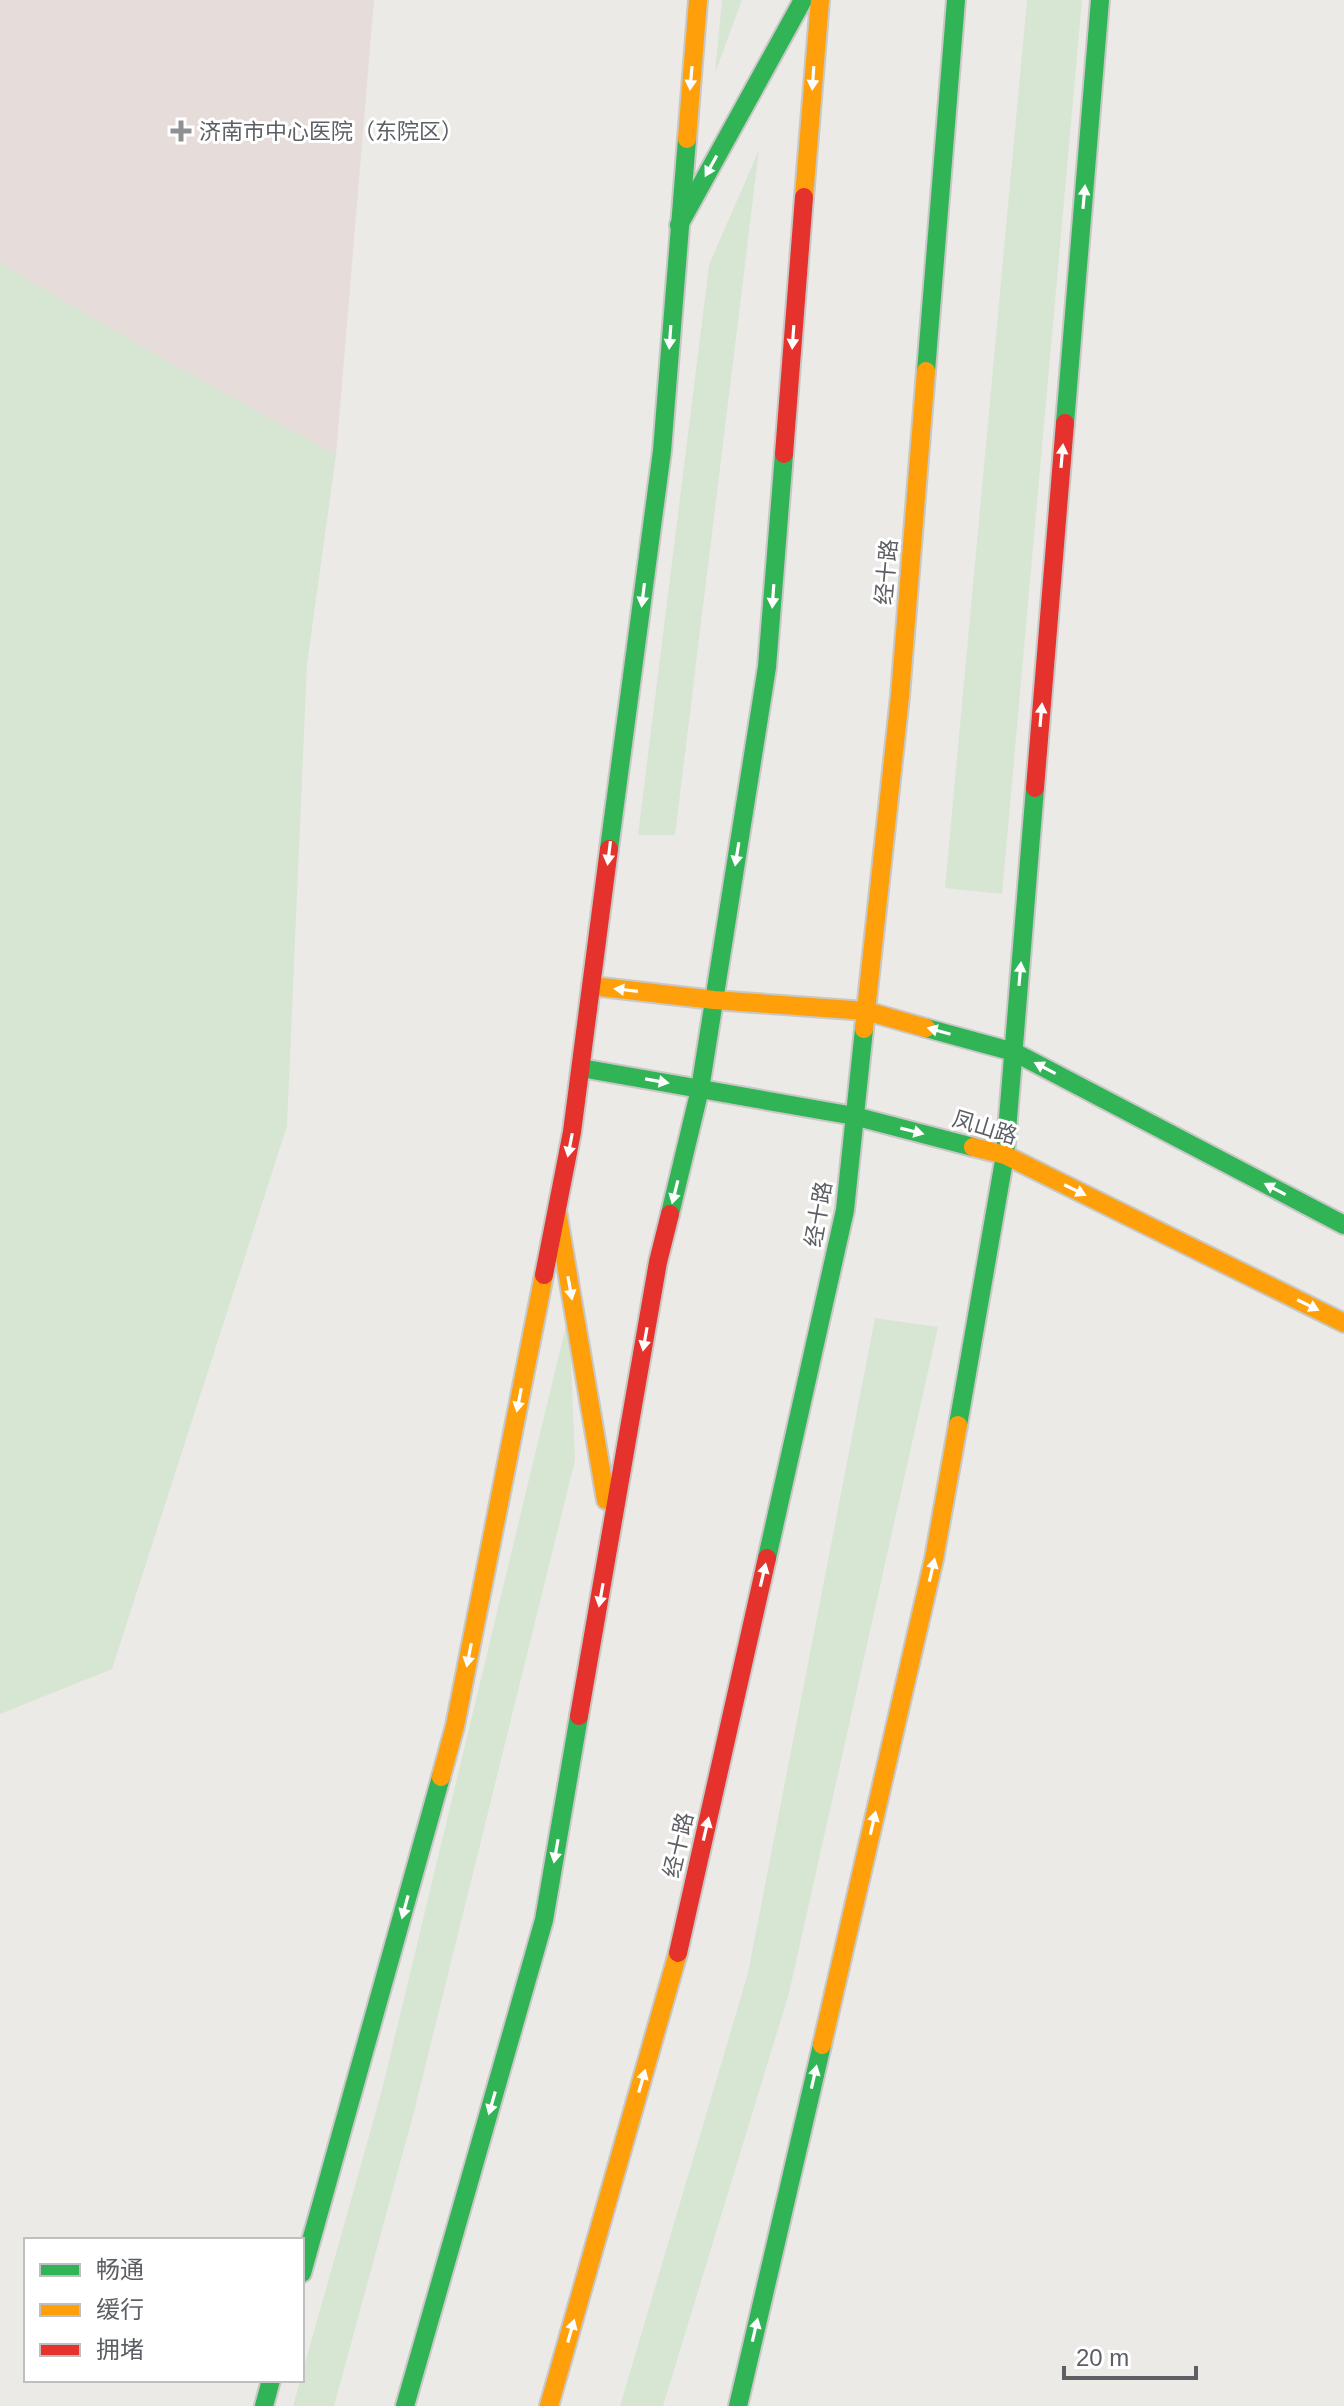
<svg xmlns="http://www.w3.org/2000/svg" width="1344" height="2406" viewBox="0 0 1344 2406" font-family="Helvetica,'Noto Sans SC',sans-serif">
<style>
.medical{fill:#e6dcda}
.green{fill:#d6e6d3}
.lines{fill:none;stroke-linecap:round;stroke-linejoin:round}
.fast-casing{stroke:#c8c8c7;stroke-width:22}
.slow-casing{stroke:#c8c8c7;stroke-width:22}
.jam-casing{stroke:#c8c8c7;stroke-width:22}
.fast{stroke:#30b455;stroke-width:18}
.slow{stroke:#ff9f0a;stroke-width:18}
.jam{stroke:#e5322d;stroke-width:18}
.oneway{fill:#fff}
.poi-dot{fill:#8e9091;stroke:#fff;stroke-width:3}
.labels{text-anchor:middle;stroke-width:6;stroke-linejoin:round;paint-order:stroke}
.poi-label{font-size:22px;fill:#5c5f63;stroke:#fff;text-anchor:start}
.street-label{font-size:22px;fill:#5c5f63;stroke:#fff}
</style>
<rect width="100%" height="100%" fill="#ebeae6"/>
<path class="medical" d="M0,0H374L336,455L166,361L0,263Z"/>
<g class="green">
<path d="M722,0H742L715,73Z"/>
<path d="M1027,0H1082L1002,894L945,888Z"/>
<path d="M759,150L675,835H638L709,265Z"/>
<path d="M0,263L166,361L336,455L307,664L287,1126L112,1669L0,1714Z"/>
<path d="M569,1313L575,1460L415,2108L334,2406H293L382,2090Z"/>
<path d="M875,1318L938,1327L789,1993L663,2406H620L748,1973Z"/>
</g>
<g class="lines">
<g class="fast-casing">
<g id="fast">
<path d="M679,225L803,0"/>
<path d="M926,371L956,0"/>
<path d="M1065,423L1100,0"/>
<path d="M609,849L662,451L687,139"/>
<path d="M926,1028L1014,1052L1344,1225"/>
<path d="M581,1068L854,1116L973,1147"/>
<path d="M670,1214L700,1089L767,667L784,454"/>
<path d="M958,1425L1005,1155L1035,788"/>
<path d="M767,1558L845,1210L864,1029"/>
<path d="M302,2273L441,1777"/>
<path d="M264,2406L271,2380"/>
<path d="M405,2406L544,1920L579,1716"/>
<path d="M738,2406L822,2045"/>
</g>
</g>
<g class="slow-casing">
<g id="slow">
<path d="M687,139L698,0"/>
<path d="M804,197L820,0"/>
<path d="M592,986L714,1000L866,1011L926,1028"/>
<path d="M864,1029L900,696L926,371"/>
<path d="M973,1147L1005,1155L1344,1323"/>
<path d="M557,1211L606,1500"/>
<path d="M441,1777L455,1726L544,1275"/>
<path d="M822,2045L934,1559L958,1425"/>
<path d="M549,2406L678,1953"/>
</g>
</g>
<g class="jam-casing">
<g id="jam">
<path d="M784,454L804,197"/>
<path d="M1035,788L1065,423"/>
<path d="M544,1275L572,1132L609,849"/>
<path d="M579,1716L658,1262L670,1214"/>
<path d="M678,1953L767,1558"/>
</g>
</g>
<use href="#fast" class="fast"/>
<use href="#slow" class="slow"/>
<use href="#jam" class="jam"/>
</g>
<defs><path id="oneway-solid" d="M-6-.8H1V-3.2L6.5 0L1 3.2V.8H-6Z" transform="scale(2)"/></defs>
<g class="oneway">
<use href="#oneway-solid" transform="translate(691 78) rotate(95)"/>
<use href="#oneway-solid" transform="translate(813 78) rotate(94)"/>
<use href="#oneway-solid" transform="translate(711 166) rotate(119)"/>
<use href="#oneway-solid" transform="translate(1084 197) rotate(-85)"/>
<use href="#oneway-solid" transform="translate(670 337) rotate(94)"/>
<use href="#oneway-solid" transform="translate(793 337) rotate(94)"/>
<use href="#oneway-solid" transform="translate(1062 456) rotate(-85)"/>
<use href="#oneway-solid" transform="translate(643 595) rotate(97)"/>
<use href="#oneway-solid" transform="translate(773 596) rotate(94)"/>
<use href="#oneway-solid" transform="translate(1041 715) rotate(-85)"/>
<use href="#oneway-solid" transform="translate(609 853) rotate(97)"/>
<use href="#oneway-solid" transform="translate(737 854) rotate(99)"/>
<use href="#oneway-solid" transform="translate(1020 974) rotate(-85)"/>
<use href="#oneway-solid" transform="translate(626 990) rotate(-173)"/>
<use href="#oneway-solid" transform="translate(939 1031) rotate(-164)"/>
<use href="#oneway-solid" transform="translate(1045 1068) rotate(-152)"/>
<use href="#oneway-solid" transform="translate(657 1081) rotate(10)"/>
<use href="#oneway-solid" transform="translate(912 1131) rotate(14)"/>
<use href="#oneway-solid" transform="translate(570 1145) rotate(101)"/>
<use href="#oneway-solid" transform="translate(1275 1189) rotate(-152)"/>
<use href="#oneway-solid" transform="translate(1075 1190) rotate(26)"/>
<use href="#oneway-solid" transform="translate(675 1192) rotate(104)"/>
<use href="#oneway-solid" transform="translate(570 1288) rotate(80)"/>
<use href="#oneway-solid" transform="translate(1308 1305) rotate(26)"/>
<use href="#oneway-solid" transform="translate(645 1339) rotate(100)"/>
<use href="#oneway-solid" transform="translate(519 1400) rotate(101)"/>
<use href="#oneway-solid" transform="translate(932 1570) rotate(-77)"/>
<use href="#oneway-solid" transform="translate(763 1575) rotate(-77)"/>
<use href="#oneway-solid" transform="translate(601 1595) rotate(100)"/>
<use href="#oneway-solid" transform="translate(469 1655) rotate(101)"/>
<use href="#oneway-solid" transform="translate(873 1823) rotate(-77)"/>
<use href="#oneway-solid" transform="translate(706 1829) rotate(-77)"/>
<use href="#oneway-solid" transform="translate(556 1851) rotate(100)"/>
<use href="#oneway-solid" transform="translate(405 1907) rotate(105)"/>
<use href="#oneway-solid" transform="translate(814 2077) rotate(-77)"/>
<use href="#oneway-solid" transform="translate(642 2081) rotate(-74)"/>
<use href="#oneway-solid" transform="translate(492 2103) rotate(106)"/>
<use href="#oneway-solid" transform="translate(755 2330) rotate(-77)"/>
<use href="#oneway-solid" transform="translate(571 2331) rotate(-74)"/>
</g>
<path class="poi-dot" d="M177 119h8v8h8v8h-8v8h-8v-8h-8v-8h8z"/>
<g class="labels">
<g class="poi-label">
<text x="199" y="139">济南市中心医院（东院区）</text>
</g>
<g class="street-label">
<text transform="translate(886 572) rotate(-85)" y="8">经十路</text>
<text transform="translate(985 1127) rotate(17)" y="8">凤山路</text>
<text transform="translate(818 1214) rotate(-80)" y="8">经十路</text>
<text transform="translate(678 1845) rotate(-77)" y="8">经十路</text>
</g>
</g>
<rect x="24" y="2238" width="280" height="144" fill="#ffffff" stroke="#bebfc1" stroke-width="2"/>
<rect x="40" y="2264" width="40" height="12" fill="#30b455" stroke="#bebfc1" stroke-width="2"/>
<text x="96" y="2278" font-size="24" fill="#5c5f63">畅通</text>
<rect x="40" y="2304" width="40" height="12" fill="#ff9f0a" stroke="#bebfc1" stroke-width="2"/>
<text x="96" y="2318" font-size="24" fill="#5c5f63">缓行</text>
<rect x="40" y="2344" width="40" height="12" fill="#e5322d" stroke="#bebfc1" stroke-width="2"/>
<text x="96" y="2358" font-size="24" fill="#5c5f63">拥堵</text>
<path d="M1064 2366v12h132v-12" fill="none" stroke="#5c5f63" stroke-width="4"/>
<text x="1076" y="2366" font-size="24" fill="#5c5f63" stroke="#ffffff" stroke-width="6" paint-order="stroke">20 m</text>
</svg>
